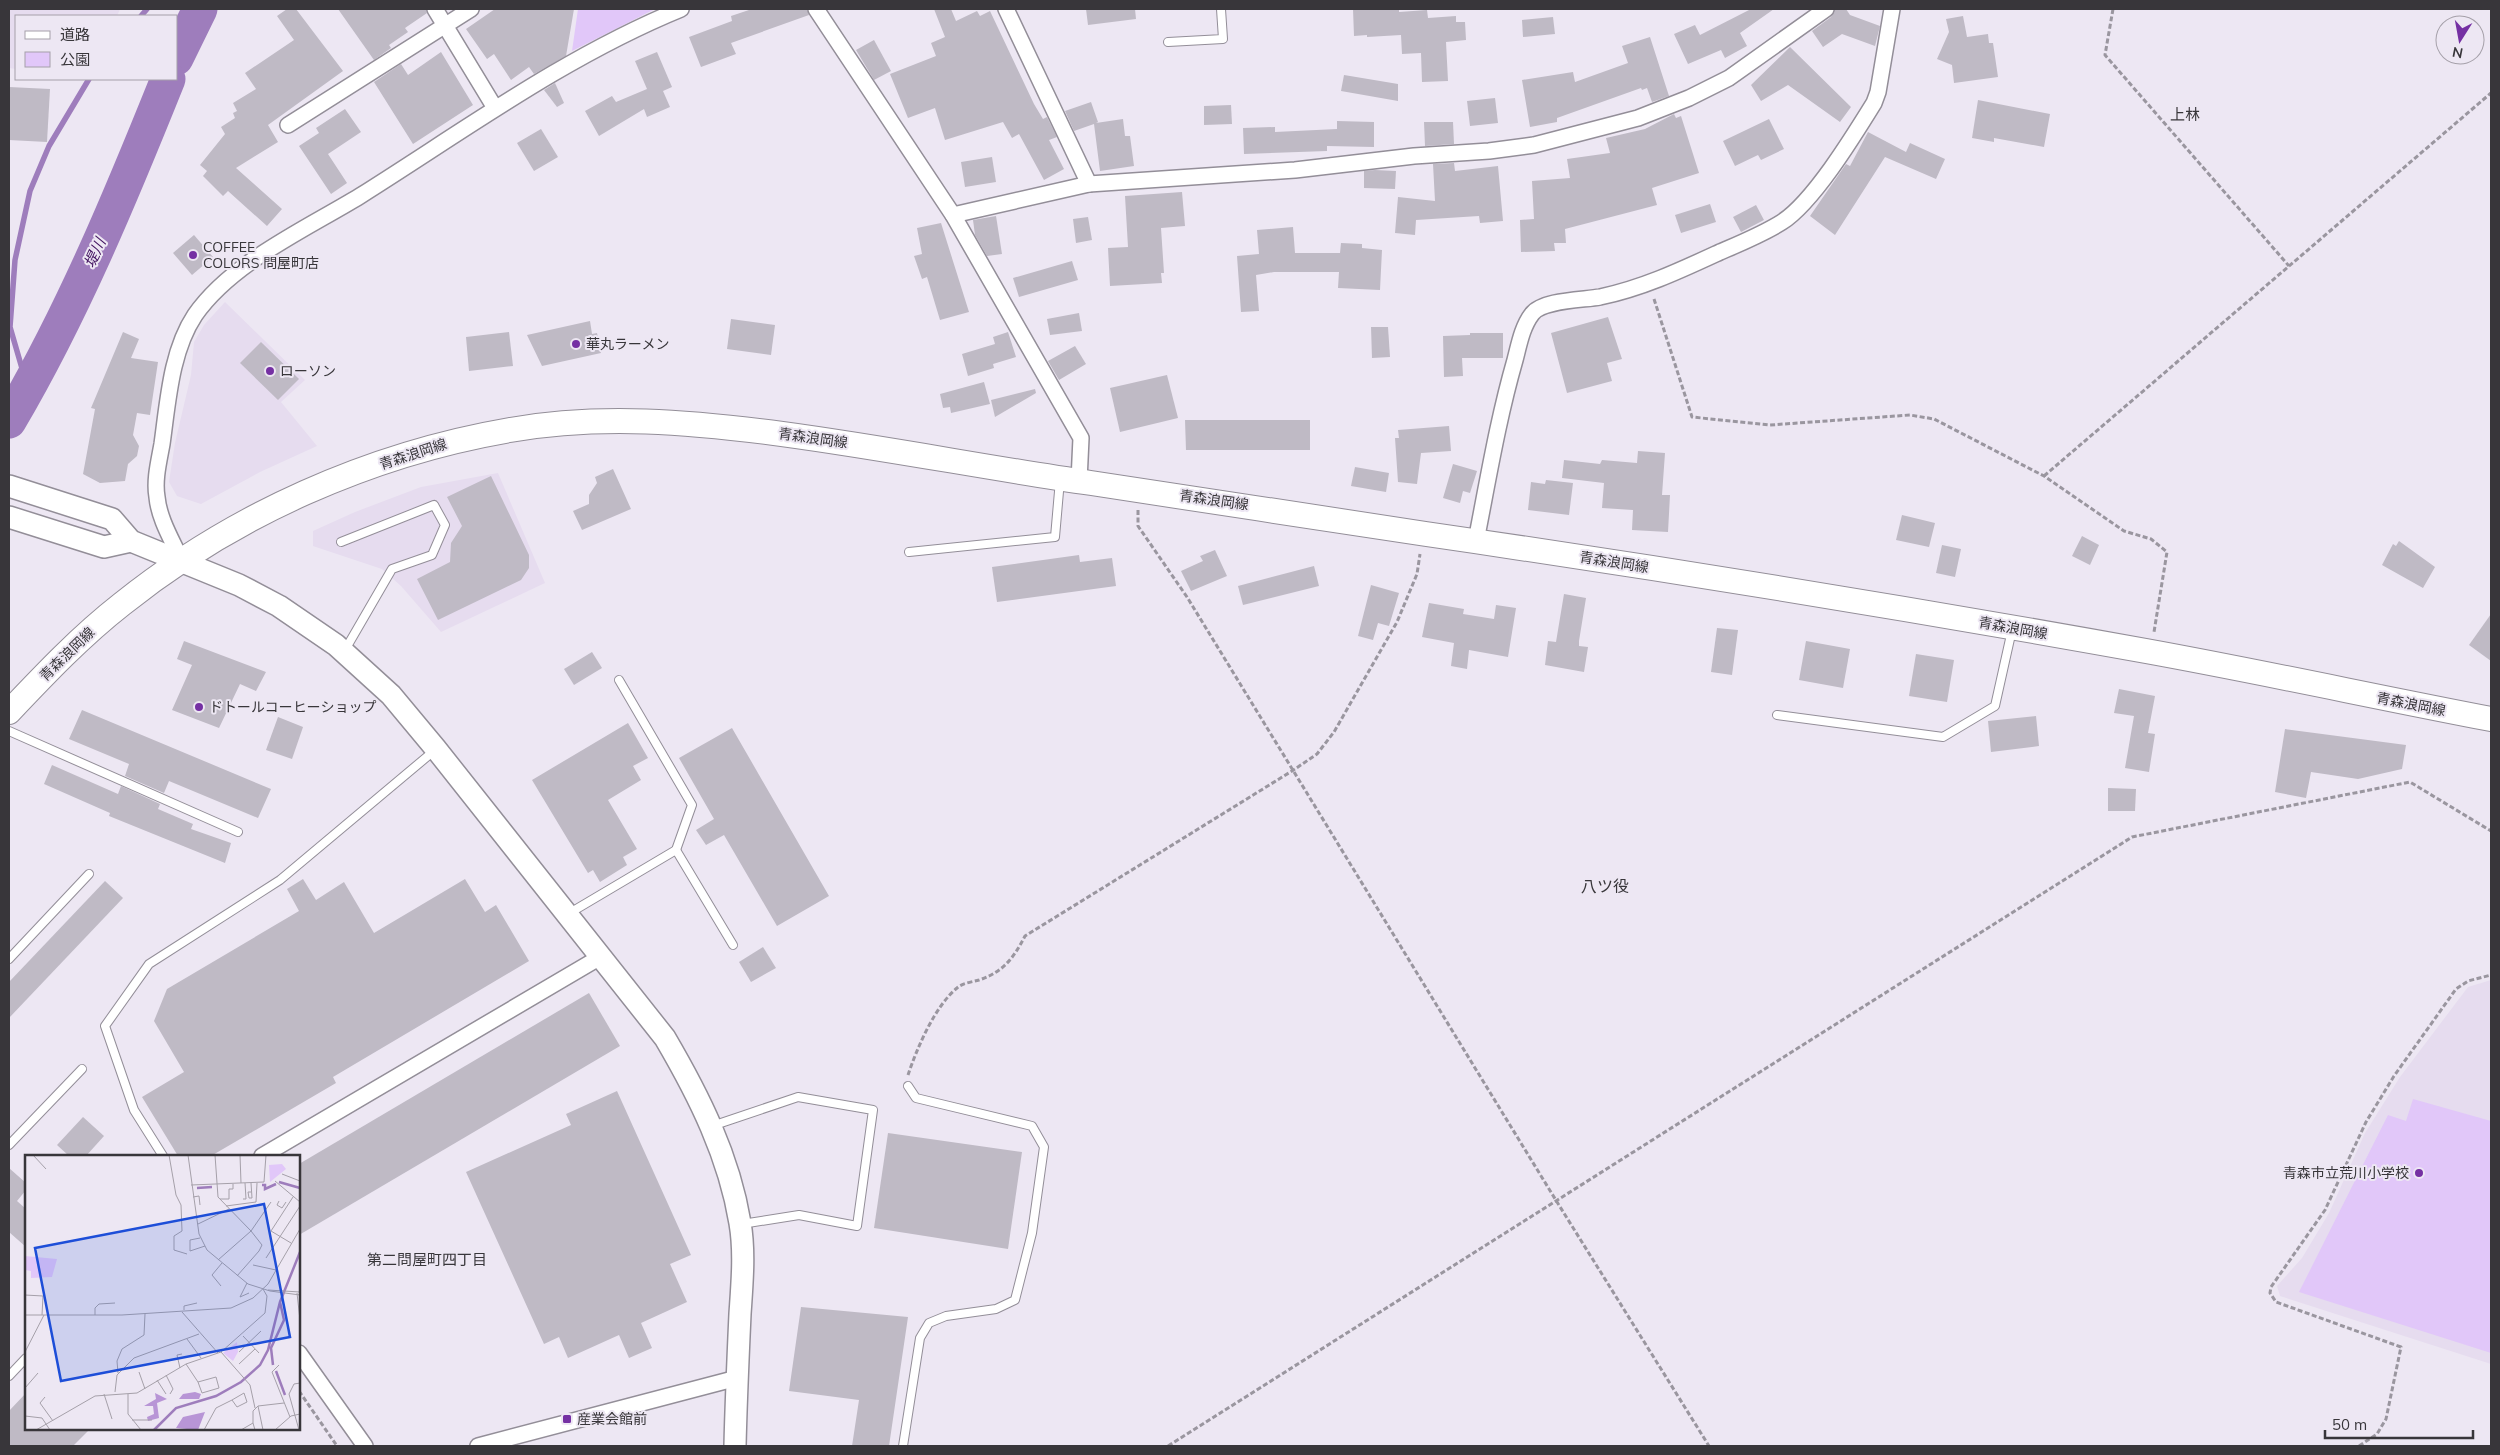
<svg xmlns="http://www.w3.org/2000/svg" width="2500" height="1455" viewBox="0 0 2500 1455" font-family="Mulish,'Noto Sans JP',sans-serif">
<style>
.built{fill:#e6dcef}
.green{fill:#e1c7f9}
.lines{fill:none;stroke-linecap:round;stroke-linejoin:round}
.stream{stroke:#9e7dbc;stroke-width:5.5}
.river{stroke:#9e7dbc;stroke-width:35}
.building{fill:#bfbac5}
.lane-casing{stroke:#938e98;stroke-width:10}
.street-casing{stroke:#938e98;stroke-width:18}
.secondary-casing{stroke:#938e98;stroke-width:24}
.primary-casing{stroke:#938e98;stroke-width:26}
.path{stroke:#9a969f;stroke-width:3;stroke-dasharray:5 2.5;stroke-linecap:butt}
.lane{stroke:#fff;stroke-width:8}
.street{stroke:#fff;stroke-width:15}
.secondary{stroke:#fff;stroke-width:21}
.primary{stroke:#fff;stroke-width:24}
.poi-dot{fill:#7530a3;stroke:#ede7f3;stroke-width:2}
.labels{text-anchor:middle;stroke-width:4;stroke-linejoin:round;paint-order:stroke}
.poi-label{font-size:14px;fill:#38363a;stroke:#ede7f3;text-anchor:start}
.street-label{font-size:14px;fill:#38363a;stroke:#ede7f3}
.neighbourhood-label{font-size:15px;fill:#38363a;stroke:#ede7f3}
.water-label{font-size:15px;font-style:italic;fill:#41125f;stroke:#ede7f3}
.quarter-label{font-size:16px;fill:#38363a;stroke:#ede7f3}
.inset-river{fill:none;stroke:#9e7dbc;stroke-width:2.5}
.inset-road{fill:none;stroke:#a5a0a9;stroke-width:1}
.view{fill:#1d4ed8;fill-opacity:0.15;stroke:#1d4ed8;stroke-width:2.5}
.inset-edge{fill:none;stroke:#38363a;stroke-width:2.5}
</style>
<rect width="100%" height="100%" fill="#ede7f3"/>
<g class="built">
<path d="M9,9H120L117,16H16V69L9,68Z"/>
<path d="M225,302L305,380L281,402L317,446L260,472L201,504L177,496L169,482L175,443L191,375L194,342L204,325Z"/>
<path d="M498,473L545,583L441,632L401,586L382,569L313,546V531L355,512L421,487Z"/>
<path d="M2491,980V1364L2280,1296L2277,1286L2302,1258L2329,1213L2365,1133L2400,1077L2468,987Z"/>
</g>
<g class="green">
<path d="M578,9H655L572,51Z"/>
<path d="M2413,1099L2491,1121V1353L2299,1292L2388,1115L2406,1121Z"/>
</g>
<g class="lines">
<g class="stream">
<path d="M141,16L147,9"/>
<path d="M28,389L10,327L15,260L30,191L49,146L89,79"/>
</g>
<g class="river">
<path d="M176,58L200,9"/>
<path d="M9,421C73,312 121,196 168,79"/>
</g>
</g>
<g class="building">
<path d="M287,9H296L343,71L268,125L278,142L236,168L282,209L267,226L228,191L223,196L203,176L207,171L200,165L225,134L221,127L235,118L233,113L237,111L233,103L256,89L245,73L294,40L277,16Z"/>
<path d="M338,9H426L427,13L405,28L408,32L389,45L391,48L374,60Z"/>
<path d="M495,9H574L566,56L534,74L529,67L511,80L494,54L487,59L466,29Z"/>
<path d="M752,9H807L809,15L731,43L736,54L701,67L689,37L732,21L731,16Z"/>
<path d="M934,9H951L956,21L977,11L980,16L990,11L1034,104L1043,119L1047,117L1057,137L1049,140L1064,169L1044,180L1019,134L1012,138L1003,122L945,140L935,108L908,118L890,74L936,56L931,43L945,37Z"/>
<path d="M1086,9H1135L1136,19L1088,25Z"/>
<path d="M1353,9H1399V12L1427,10L1428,18L1456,16V22H1465L1466,40L1446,42L1448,81L1422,82L1421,53L1402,54L1401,35L1367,37V35L1354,36Z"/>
<path d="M1751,9H1774L1740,33L1747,46L1725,58L1721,50L1688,64L1674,34L1695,25L1700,35Z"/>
<path d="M1835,9H1846L1850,15L1880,26L1875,46L1842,34L1823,47L1812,31L1831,17Z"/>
<path d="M1963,16L1967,37L1988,34L1989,43H1993L1998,77L1954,83L1952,65L1937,59L1949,32L1946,19Z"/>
<path d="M1553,17L1555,34L1523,37L1522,20Z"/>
<path d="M1650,37L1669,96L1652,102L1647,88L1642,90L1641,88L1557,118V122L1530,127L1522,80L1573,72L1575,82L1628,63L1622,46Z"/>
<path d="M874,40L891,71L874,80L856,50Z"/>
<path d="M1790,47L1851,107L1840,122L1788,85L1761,101L1751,85Z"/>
<path d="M441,52L473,105L413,144L374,82L401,64L408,75Z"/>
<path d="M657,52L672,87L663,91L670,107L647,117L644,109L599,136L585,111L612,96L616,102L647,89L635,61Z"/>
<path d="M1344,75L1398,84V101L1341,91Z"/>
<path d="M555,83L564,103L557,107L544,90Z"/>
<path d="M9,87L50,89L47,142L9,140Z"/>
<path d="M1495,98L1498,123L1470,126L1467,101Z"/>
<path d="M1978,100L2050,114L2044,147L1994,138V142L1972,138Z"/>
<path d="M1091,102L1098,122L1096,123L1123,119L1125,136H1130L1134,166L1100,171L1094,124L1074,131L1065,111Z"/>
<path d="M1231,105L1232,124L1204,125V106Z"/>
<path d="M345,109L361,132L328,154L347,183L331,194L299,146L319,133L316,128Z"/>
<path d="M1674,114L1676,118L1681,116L1699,173L1652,188L1657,205L1565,229L1566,243H1554L1555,251L1521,252L1520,220L1534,219L1532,181L1570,178L1567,159L1610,153L1606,138L1645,129Z"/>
<path d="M1769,119L1784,149L1761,160L1758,155L1735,166L1723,141Z"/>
<path d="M1337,121L1374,122V147L1327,146V151L1244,154L1243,128L1275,127V132L1337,129Z"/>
<path d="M1424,122H1453L1454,144L1425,146Z"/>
<path d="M541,129L558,157L534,171L517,143Z"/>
<path d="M1868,132L1906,152L1910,143L1945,159L1936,179L1885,157L1835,235L1810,216L1846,164L1850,166Z"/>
<path d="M992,157L996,182L965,187L961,162Z"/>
<path d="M1454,163L1455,171L1498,166L1503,221L1480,223L1479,216L1416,220L1415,235L1395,233L1398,197L1435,201L1433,164Z"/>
<path d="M1375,170L1396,171L1395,189L1364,188V171Z"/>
<path d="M1182,192L1185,226L1161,228L1164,273H1161L1162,283L1110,286L1108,248L1128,247L1125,196Z"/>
<path d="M1710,204L1716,222L1681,233L1675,215Z"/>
<path d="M1756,205L1764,220L1741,232L1733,217Z"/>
<path d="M996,216L1002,254L987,256L975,235L973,220Z"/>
<path d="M1088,217L1092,240L1076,243L1073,219Z"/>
<path d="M941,223L969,312L940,320L927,277L922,279L914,256L922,254L917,228Z"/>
<path d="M1293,227L1295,253H1340L1341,243L1362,244V248L1382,250L1380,290L1338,288L1339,272H1274L1256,275L1259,311L1241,312L1237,256L1259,254L1257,230Z"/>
<path d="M194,235L213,257L192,275L173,253Z"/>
<path d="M1072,261L1078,280L1019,297L1013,278Z"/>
<path d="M1079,313L1082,331L1050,335L1047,319Z"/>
<path d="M1608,317L1622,359L1607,363L1612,381L1567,393L1551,333Z"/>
<path d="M731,319L775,325L771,355L727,349Z"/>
<path d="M590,321L592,334L597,333L601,353L542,366L527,335Z"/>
<path d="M1371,327H1388L1390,357L1372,358Z"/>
<path d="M123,332L139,339L131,358L158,362L150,415L137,413L133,435L139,446L137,456L128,464L125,481L100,483L83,474L95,409L91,408Z"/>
<path d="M509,332L513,366L469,371L466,337Z"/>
<path d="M1008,332L1016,357L993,364L994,368L968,376L962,354L995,344L993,337Z"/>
<path d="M1470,333H1503V358H1462L1463,376L1444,377L1443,336L1470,335Z"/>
<path d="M261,342L299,379L278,400L240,363Z"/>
<path d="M1075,346L1086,364L1059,380L1048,361Z"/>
<path d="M1167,375L1178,418L1120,432L1110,388Z"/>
<path d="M984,382L990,404L951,413L950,407L943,408L940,394Z"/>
<path d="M1035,389L1036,393L995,417L991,400Z"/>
<path d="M1185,420H1310V450H1186Z"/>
<path d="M1449,426L1451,451L1421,453L1417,484L1398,482L1395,438H1399L1398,430Z"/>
<path d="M1638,451L1665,453L1662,495H1670L1668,532L1632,530L1633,510L1602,508L1604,483L1562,478L1564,460L1600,464L1602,460L1637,463Z"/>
<path d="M1453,464L1477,471L1470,493L1463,491L1460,503L1443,498Z"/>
<path d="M1355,467L1389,473L1386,492L1351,486Z"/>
<path d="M613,469L631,509L582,530L573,511L589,504V495L597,483L595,477Z"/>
<path d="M491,476L529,555V568L521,580L438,620L417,579L450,562L451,543L462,526L447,497Z"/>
<path d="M1546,480L1573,483L1569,515L1528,510L1531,482L1545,484Z"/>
<path d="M1902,515L1935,523L1929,547L1896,540Z"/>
<path d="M2082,536L2099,545L2090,565L2072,556Z"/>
<path d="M2399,541L2435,567L2423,588L2382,565L2393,544L2396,546Z"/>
<path d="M1942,545L1961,549L1955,577L1936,573Z"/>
<path d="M1215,550L1227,576L1191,591L1181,571L1203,561L1200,556Z"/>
<path d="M1079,555L1080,562L1112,558L1116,586L997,602L992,567Z"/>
<path d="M1314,566L1319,586L1243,605L1238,586Z"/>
<path d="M1371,585L1399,593L1389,626L1378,623L1373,640L1358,636Z"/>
<path d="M1564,594L1586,598L1579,641V646L1588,647L1584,672L1545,665L1548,641L1556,642Z"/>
<path d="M1429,603L1464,609L1463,614L1494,619L1496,605L1516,608L1508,657L1469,650L1467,669L1451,666L1454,643L1422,637Z"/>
<path d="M2491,614V661L2469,645Z"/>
<path d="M1717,628L1738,630L1732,675L1711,672Z"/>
<path d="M184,641L266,672L256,691L240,684L219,728L172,710L192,665L177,659Z"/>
<path d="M1806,641L1850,649L1843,688L1799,680Z"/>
<path d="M592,652L602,668L574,685L564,669Z"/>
<path d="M1916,654L1954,660L1947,702L1909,696Z"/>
<path d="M2119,689L2155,696L2148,733L2155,734L2149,772L2125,768L2134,716L2114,713Z"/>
<path d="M82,710L271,789L258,818L169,781L164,793L125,776L129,764L69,739Z"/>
<path d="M2036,716L2039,746L1991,752L1988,721Z"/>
<path d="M278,717L303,727L292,759L266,750Z"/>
<path d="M628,723L648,758L633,766L641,780L608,800L637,849L623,857L627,865L600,882L593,870L588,873L532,780Z"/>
<path d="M732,728L829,896L777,926L724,835L706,845L696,830L714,819L679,758Z"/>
<path d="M2285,729L2406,745L2402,769L2358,779L2311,772L2306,798L2275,792Z"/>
<path d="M52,765L118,794L121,786L160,804L158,809L193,824L191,829L231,843L225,863L109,816L110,813L44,784Z"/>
<path d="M2108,788L2136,789L2135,811H2108Z"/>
<path d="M303,879L316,900L344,882L374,933L465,879L485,912L496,905L529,961L333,1077L336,1083L211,1156H178L142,1097L184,1072L154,1021L167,989L299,911L287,889Z"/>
<path d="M105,881L123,898L9,1018V982Z"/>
<path d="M763,947L776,968L751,982L739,962Z"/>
<path d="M589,993L620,1046L299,1235V1164Z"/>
<path d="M617,1091L691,1255L670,1264L687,1302L641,1323L652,1348L629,1358L619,1335L568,1358L559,1337L544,1344L466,1172L571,1125L566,1114Z"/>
<path d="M83,1117L104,1136L86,1156H69L57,1145Z"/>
<path d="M888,1133L1022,1152L1008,1249L874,1228Z"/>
<path d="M9,1168L26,1183V1190L17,1201L26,1209V1247L9,1232Z"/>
<path d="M801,1307L908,1317L889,1446H852L859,1400L789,1391Z"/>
<path d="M26,1393V1429H90L73,1446H9V1411Z"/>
</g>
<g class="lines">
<g class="lane-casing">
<g id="lane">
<path d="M1168,42L1223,39L1221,9"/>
<path d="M341,542L434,505L445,525L432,555L392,569L345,650"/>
<path d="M909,552L1055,537L1060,480"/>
<path d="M1777,715L1943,737L1995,706L2012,630"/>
<path d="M9,731L238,832"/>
<path d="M676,850L733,945"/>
<path d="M568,914L676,850L692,805L619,680"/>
<path d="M9,959L89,874"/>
<path d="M712,1126L798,1097L873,1110L857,1226L799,1215L742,1224"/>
<path d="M9,1145L82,1069"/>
<path d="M163,1156L134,1110L105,1026L149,964L280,880L435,750"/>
<path d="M9,1376L26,1358"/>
<path d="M903,1446L920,1338L929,1323L946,1316L996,1309L1015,1300L1032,1233L1044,1147L1032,1126L916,1098L908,1086"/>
</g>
</g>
<g class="street-casing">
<g id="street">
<path d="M435,9L495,108"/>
<path d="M816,9L953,215L1081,438L1079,481"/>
<path d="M1006,9L1089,184"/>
<path d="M288,125L471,9"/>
<path d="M953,215L1089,184L1295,170L1414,156L1489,151L1534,145L1638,118L1689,98L1729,78L1826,9"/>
<path d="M1476,541C1488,480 1498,419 1515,360C1519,345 1522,327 1532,314C1542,300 1583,300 1600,297C1643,288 1681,270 1720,252C1741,243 1763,234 1782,222C1813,202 1853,137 1874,103L1878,92L1892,9"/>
<path d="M181,560C172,540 159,519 157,497C154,480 159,461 162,444C168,401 171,351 195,315C232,262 306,229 360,196C465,130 566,56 681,9"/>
<path d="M262,1156L602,956"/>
<path d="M299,1353L365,1446"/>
<path d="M478,1446L737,1378"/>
</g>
</g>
<g class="secondary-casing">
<g id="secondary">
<path d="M9,486L112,519L131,541L239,585L279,606L336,645L391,695L436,749L665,1038C699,1096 729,1156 740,1223C745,1252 742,1284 740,1314C738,1358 736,1402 735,1446"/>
<path d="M9,517L104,547L131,541"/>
</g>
</g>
<g class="primary-casing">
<path id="primary" d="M9,712C45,674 81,636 122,604C233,515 370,454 510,430C601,414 691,422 782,434C886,448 988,468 1091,483C1203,499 1314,518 1426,534C1667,569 1907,608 2146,651C2262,672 2376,697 2491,719"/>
</g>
<g class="path">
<path d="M2113,9L2105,55L2289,266"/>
<path d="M1654,299L1692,417L1770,425L1910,415L1934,419L2044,476L2124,531L2151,539L2167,552L2154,632"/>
<path d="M2044,476L2491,93"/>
<path d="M1138,510V526L1187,597L1557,1202L1709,1446"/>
<path d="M908,1075C917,1048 935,1006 957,988C962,983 972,982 979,980C1003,972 1013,959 1025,936L1292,771L1317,754L1334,732L1397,622L1417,574L1420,554"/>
<path d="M299,1391L337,1446"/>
<path d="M1168,1446L2132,837L2410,782L2491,831"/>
<path d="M2359,1446L2377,1434L2386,1419L2401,1347L2276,1302L2270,1293L2271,1287L2325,1210L2366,1122L2394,1076L2456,989L2468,981L2491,975"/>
</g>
<use href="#lane" class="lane"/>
<use href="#street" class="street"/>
<use href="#secondary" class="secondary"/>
<use href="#primary" class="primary"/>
</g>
<g class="poi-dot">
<circle cx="193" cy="255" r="5"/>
<circle cx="576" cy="344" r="5"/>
<circle cx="270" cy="371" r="5"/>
<circle cx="199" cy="707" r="5"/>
<circle cx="2419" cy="1173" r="5"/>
<rect x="562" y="1414" width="10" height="10" rx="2.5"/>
</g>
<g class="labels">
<g class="poi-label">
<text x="203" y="252">COFFEE<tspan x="203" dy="16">COLORS 問屋町店</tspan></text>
<text x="586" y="349">華丸ラーメン</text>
<text x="280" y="376">ローソン</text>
<text x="209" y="712">ドトールコーヒーショップ</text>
<text x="2409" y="1178" text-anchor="end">青森市立荒川小学校</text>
<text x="577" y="1424">産業会館前</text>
</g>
<g class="street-label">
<text transform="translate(813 438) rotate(8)" y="5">青森浪岡線</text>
<text transform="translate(413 454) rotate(-18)" y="5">青森浪岡線</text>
<text transform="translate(1214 500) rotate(8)" y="5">青森浪岡線</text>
<text transform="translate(1614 562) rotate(9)" y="5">青森浪岡線</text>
<text transform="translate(2013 628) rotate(10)" y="5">青森浪岡線</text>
<text transform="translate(67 654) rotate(-44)" y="5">青森浪岡線</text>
<text transform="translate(2411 704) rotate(11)" y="5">青森浪岡線</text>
</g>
<g class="neighbourhood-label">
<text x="2185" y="120">上林</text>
<text x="427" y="1265">第二問屋町四丁目</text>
</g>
<g class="water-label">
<text transform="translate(95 253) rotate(-65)" y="5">堤川</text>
</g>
<g class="quarter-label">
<text x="1605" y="892">八ツ役</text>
</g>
</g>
<g transform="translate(25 1155)">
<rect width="275" height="275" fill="#ede7f3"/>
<path d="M257,9L261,14L245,27L244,10ZM0,101L32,104L27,122L6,123V116L0,115ZM212,187L213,197L208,206L198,198Z" fill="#e1c7f9"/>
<path d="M170,237L176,239L174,244H154L158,239ZM130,238L142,244L132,248L134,263L123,266L122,262L129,259L128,251H119L131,244ZM180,257L173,275L151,273L158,262Z" fill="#b895d6"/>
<path class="inset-river" d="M254,27L275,33M237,30H240V34L251,29M172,33L187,32M248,210L246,193L259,165L255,147M251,216L260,240M129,275L151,253L191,241L216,227L235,210L243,195L255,147L275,97"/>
<path class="inset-road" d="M8,0L21,14M144,0L151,40L156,50L157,76L149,81V95L162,99M163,0L174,79L182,95L223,129L245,136L275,140M190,0L193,42L226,76L193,105M215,0L216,28M244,0H265M257,19L275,26M250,26L275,47M226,28L227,43H224L223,37H226M166,30L239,27L241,0M168,42L174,41L175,50M195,44H204V34H208V29M218,44H221L220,28M254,46L252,50L257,53L261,47M201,51L231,47L232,28M173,69L204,54M175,83L165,85V96L180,91M266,88L246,76L268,42M241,103L275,51M228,110L251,115M212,121L234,96L237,90L226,76L246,47M222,128L215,142L224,138M196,131L187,120L197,108M243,135L275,137M272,138L275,165M0,140L18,141L17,160M159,155V151L172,148M157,157L193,198M0,160H97L206,153L228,143L243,129L275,74M70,160V153L74,149L90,148M218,181L234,198M162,184L176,203M0,197L19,160M196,197L225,230L230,253M214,197L236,176M161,209L173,227M214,209L230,194M254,210L247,217L265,262M155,213L152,200L157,199M114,217L120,234M93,218L92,206L97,194L119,180L120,159M141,220L148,234L145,239M191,222L194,233L177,238L173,227ZM132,225L141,239M0,233L13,218M90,237L92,220L109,203L174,179M219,238L222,247L212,252L207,245ZM79,239L87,264M103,239V259L116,275M20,242L15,248L28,266M233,251L259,248M0,261L17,263L25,275M107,265H127M228,268V256L233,251L238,275M11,275L70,241L112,238L161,209L196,197L240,158L242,141L238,134M179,275L191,253L207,245M216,275L228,268L230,275M250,275L266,261L275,259M274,275L264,239L269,229L275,228"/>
<path class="view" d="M239,49L265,182L36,226L10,93Z"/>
<rect width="275" height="275" class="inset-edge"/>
</g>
<rect width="2500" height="1455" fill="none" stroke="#38363a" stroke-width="20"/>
<rect x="15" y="15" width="162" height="65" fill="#ede7f3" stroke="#a5a0a9"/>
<rect x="25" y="31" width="25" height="8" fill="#ffffff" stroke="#a5a0a9"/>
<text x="60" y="40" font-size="15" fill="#38363a">道路</text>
<rect x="25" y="52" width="25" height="15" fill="#e1c7f9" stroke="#a5a0a9"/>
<text x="60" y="65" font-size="15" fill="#38363a">公園</text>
<g transform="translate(2460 40) rotate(191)"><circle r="24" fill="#ede7f3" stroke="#a5a0a9"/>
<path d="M0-4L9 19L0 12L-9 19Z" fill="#7530a3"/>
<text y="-8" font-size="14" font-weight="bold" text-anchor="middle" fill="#38363a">N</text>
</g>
<path d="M2325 1430v8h148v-8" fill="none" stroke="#38363a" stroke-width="2.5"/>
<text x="2332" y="1430" font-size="15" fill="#38363a" stroke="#ede7f3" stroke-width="4" paint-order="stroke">50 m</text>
</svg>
